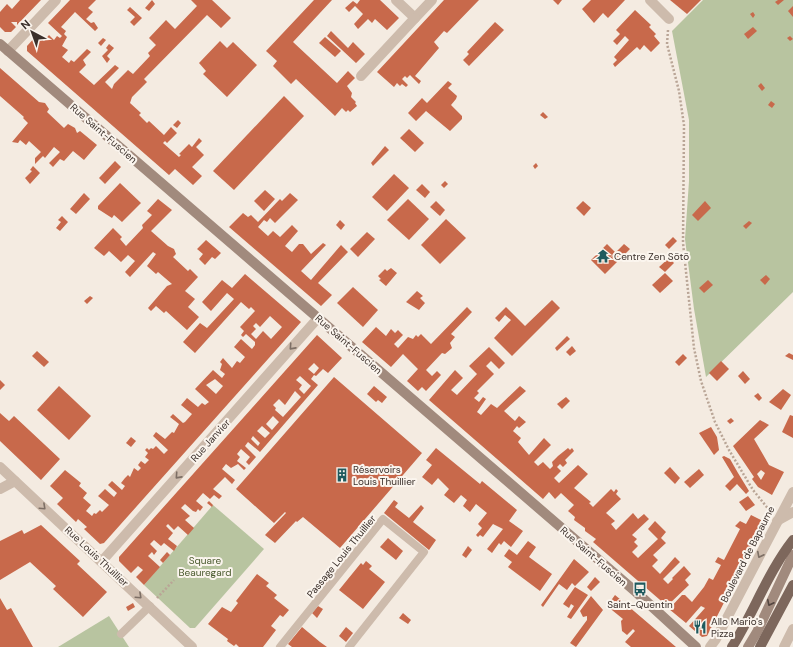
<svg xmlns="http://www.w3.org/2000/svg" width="793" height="647" viewBox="0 0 793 647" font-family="'DM Sans',sans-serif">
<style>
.green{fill:#b8c4a0}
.building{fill:#c8694b;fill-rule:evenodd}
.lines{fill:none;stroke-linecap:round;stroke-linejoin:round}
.path{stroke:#b9a596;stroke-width:2.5;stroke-dasharray:2 2;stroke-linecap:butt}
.lane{stroke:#cdbbac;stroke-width:8}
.street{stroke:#cdbbac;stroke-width:10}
.secondary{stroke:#a18a7d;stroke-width:10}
.primary{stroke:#7d675c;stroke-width:10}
.oneway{stroke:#7d6f65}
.oneway2{stroke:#544640}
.labels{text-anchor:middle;stroke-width:4;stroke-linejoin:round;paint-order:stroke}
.street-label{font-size:10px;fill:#3b302b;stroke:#fbf5ee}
.poi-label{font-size:10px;fill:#3b302b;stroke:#fbf5ee;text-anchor:start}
.park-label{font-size:10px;fill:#4a5a2e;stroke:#fbf5ee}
</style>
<rect width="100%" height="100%" fill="#f4ebe1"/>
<g class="green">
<path d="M703,0H793V292L706,377L694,309L685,239L689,181V120L672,31Z"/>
<path d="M213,505L264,549L195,628H190L144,585Z"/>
<path d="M109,616L129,647H58Z"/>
</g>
<g class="building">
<path d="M20,0H41L17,25V22H11L16,27L11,32H5L0,27V12L7,4L12,9Z"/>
<path d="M70,0H96L88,8L93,12L86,19L91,23L94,22L98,28L95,31L75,12L61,27L66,31L64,34L67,37L62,46L68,50L62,57L69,63L71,60L74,62L87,49L91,52L83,60L86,65L79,72L94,85L115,65L119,68L105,82L112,89L114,84L128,70L133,74L150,56L148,53L156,45L149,38L166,20L175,29L197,6L191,0H212L231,18L221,28L207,15L144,79L147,82L132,97L130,103L141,113L139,115L147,123L149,121L164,135L171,127L177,133L167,143L165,141L163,143L179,157L181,155L179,154L189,144L192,147L199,138L202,141L196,147L204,155L192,167L202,176L193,185L175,169L169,175L27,51V46L37,35L44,41L49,35L54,40L57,36L60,38L62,36L48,23Z"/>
<path d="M152,0L155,4L149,11L145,8Z"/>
<path d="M314,0H332L293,42L337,83L348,71L355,78L347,86L352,93L351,97L356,102L355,103L357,106L350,112L348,110L346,112L342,108L335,116L296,79L291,84L273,66L277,61L266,51Z"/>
<path d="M360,0H380L399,18L387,30L375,19L372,23L368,19L358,29L354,24L363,14L355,6L349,12L345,8L353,1L357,4Z"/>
<path d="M444,0H479L447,33L444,31L434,42L439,48L415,76L421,81L419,84L410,75L407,78L405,76L402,79L408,85L406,87L402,84L400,86L397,83L394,87L377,72Z"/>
<path d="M553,0H562L558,5Z"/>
<path d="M591,0H625L608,18L603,13L594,23L582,9Z"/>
<path d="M670,0H701L687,14Z"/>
<path d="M778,0H784L778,5L775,2Z"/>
<path d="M793,6V17L788,11Z"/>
<path d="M130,7L142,18L134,26L130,22L135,17L127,10Z"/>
<path d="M635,10L651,25L649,27L656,34L654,36L660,43L651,52L644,45L640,50L637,47L615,67L613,64L617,60L614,57L629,40L625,36L617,45L613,41L620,34L616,30Z"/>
<path d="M753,12L755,15L753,18L750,14Z"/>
<path d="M495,22L504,30L469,66L463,60L469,54L467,52Z"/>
<path d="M753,27L757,31L748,39L744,34Z"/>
<path d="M331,31L348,48L353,42L365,54L356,63L327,36Z"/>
<path d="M790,36L793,39L790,41L787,38Z"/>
<path d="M325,37L341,51L335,57L319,43Z"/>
<path d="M103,38L106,40L101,46L98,43Z"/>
<path d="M220,41L227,48L233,42L257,65L227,97L203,74L206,71L199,63Z"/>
<path d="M109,44L114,48L107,56L110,59L107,63L102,56L108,50L106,48Z"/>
<path d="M0,68L39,102L45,103L49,109L47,112L64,128L68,124L75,128L77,133L80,131L97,145L84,160L73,151L64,161L60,159L53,167L49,163L60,152L54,147L45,158L43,156L35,164V158L41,152L29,141L26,145L20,140L18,143L12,142L28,123L23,118L24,117L0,96Z"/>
<path d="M448,81L452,84L448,88L457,96L456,99L451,105L462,116V119L450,131L426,111L416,121L408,113L422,98L427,103Z"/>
<path d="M761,83L765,88L762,91L758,86Z"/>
<path d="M284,96L304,116L234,190L213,171Z"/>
<path d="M771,101L775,104L772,108L768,105Z"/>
<path d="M543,112L548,117L545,119L540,115Z"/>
<path d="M178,120L181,123L177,128L173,125Z"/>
<path d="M409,129L424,143L415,152L400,138Z"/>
<path d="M385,146L389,150L373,166L371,163Z"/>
<path d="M115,161L121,167L105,184L99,178Z"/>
<path d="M536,163L538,166L535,169L533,166Z"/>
<path d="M33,166L40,173L30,184L25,178L32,171L30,170Z"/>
<path d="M394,174L409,188L387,211L372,197Z"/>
<path d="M445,181L448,184L444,188L441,185Z"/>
<path d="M120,183L141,203L122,222L114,215L112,218L98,209V206Z"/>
<path d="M422,184L430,192L425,198L416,190Z"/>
<path d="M265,190L275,199L264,211L254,201Z"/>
<path d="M84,193L90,199L76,214L70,209Z"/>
<path d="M290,193L298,200L275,223L270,218L267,222L264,220L258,227L268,236L273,231L280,237L292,225L298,231L285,246L292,252L299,244H303L311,254L323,243L326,245L301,271L311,280L341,245L348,252L318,283L332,295L321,306L229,227L243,213L248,217L251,215L258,222L280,199L282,201Z"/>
<path d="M158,199L172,210L151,231L168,246L174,249L176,254L173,257L188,271L190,269L198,277L185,291L195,299L188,307L199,317L187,330L166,311L164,313L156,306L151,311L148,308L167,286L172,284L158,272L156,274L147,266L156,254L153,252L130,277L125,272L135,261L128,255L121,262L109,251L104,256L94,248L113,228L122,237L120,239L126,246L143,228L142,225L152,215L147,211Z"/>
<path d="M408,199L429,219L409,240L387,220Z"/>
<path d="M436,201L445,210L440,216L430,207Z"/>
<path d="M583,201L591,208L584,216L576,208Z"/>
<path d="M705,201L711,208L698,221L692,215Z"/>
<path d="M62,216L68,222L60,231L56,228L61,222L58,220Z"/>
<path d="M446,219L466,238L440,264L421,245Z"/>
<path d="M340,220L345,225L341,230L336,225Z"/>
<path d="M749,221L752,223L746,229L743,226Z"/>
<path d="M367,232L375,239L358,257L350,249Z"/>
<path d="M673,237L677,241L669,249L665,245Z"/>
<path d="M206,240L221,253L215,259L212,257L205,265L199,259L203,254L197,249Z"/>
<path d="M607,244L615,252L606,262L624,244L630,249L605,274L591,260Z"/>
<path d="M669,258L674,263L665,272L659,267Z"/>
<path d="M391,268L397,273L386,286L379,280L381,279L378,276L385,269L387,271Z"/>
<path d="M665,273L673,281L660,293L652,285Z"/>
<path d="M245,274L301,322L104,543L100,544L84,529L87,527L78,519L76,522L57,504L63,498L50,486L65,470L81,483L79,486L87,493L83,498L91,505L86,511L92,516L94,513L96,514L100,510L102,512L109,505L98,496L105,489L114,497L117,493L108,485L112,481L122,490L125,486L121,483L125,478L128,475L130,477L134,468L138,471L141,468L138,465L141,461L145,464L149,460L145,457L148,453L145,450L147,448L149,450L151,448L153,449L156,446L164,454L168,450L153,436L156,432L165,439L172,432L174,433L179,424L170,417L173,414L183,423L185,422L192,414L181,405L187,398L198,407L202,403L205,405L209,402L195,389L213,370L222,378L225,374L220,370L222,364L220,362L223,358L232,368L237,361L240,363L245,357L234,347L241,339L252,349L255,345V342L246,334L243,337L241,335L244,331L240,327L255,311L251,307L249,309L241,302L195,353L183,342L200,323L207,328L234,299L227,293L211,311L202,302L222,280L232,288ZM270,316L282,327L271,339L263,331L256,339L251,334L256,329L253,326L256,323L260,327ZM215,379L223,386L216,394L206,385Z"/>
<path d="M766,275L770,279L765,285L760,280Z"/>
<path d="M708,280L713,285L704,293L699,288Z"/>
<path d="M353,287L378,310L363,327L337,303Z"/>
<path d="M417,291L423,296L420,298L425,303L419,310L406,302Z"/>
<path d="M90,296L93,298L87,304L84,301Z"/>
<path d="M552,300L560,308L512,356L494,338L511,320L505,315L499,322L495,318L506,307L525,326Z"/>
<path d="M467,307L472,312L451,334L455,337L450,343L452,348L445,354L442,353L426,370L432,376L437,371L441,375L426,391L422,387L418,391L407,381L418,369L403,354L391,367L362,342L376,327L386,336L391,329L395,333L398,330L403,335L394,344L398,348L408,337L413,339L416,335L418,337L421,334L431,344Z"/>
<path d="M317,335L342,358L328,373L323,369L316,376L314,375L311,379L318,385L260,452L248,442L245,446L256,457L249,465L246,462L250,457L241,449L237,454L240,457L237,461L246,468L244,470L238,464L231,468L226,464L222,469L235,480L232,484L225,477L213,489L222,496L219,499L214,495L210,499L203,493L196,501L203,507L200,511L198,509L196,512L193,511L185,504L181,508L190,516L185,520L194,528L188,535L178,526L174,530L168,524L166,526L173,533L168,539L177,546L174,551L164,543L161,546L154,540L150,544L157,551L154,555L152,552L148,556L160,567L144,585L136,577L143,570L138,566L131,573L119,561V557ZM314,363L319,368L314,374L308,369ZM300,376L311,386L304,394L299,389L302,385L296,380ZM295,391L301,397L283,417L275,410L276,408L273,405L279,399L285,405ZM273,416L279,422L272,430L266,424ZM262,426L270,433L265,438L257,431ZM253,436L260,443L258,446L251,439Z"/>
<path d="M567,336L570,339L557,351L555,348Z"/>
<path d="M572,346L576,351L570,356L566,352Z"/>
<path d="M489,347L505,363L499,369L491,361L486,366L494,374L477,391L479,393L474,398L479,402L483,397L486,399L477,412L481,415L491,404L497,408L520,386L526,391L504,411L515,421L519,416L526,422L519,428L517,426L513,431L521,438L518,442L529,455L544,438L551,445L534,462L538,466L543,462L550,469L553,466L552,462L558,456L568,448L570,450L572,448L574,451L565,460L567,463L563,467L560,464L557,467L561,471L554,478L559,483L578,465L588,474L574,488L591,502L589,503L593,507L611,489L614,492L616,489L618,491L616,494L621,499L606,513L615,521L611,524L616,530L633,513L638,519L644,514L649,519L632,535L637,539L634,542L638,546L632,552L638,558L658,539L648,529L655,521L666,532L661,538L666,543L653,555L658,560L652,566L660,574L675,557L680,562L663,579L668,584L673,579L672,578L684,566L691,574L685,580L689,585L667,606L593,542L596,539L585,531V528L574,520L575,517L568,511L574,505L561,493L555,499L549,492L543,499L429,400L455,370L463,378L451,390L457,395L477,374L469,366Z"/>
<path d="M37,351L49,362L44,367L32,356Z"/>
<path d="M789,353L793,355V360L785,356Z"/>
<path d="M683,354L687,358L679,366L675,362Z"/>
<path d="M721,361L729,369L717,381L709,373Z"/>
<path d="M743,371L750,379L745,384L738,376Z"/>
<path d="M334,377L422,453L340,548L303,517L297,522L296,521L275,543L265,535L286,513L285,512L274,523L236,489Z"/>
<path d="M0,380L5,385L0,390Z"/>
<path d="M59,386L91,416L69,440L37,410Z"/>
<path d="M374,386L387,397L382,403L378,400L376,402L367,394Z"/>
<path d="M783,389L791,395L781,410L769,402Z"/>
<path d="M758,393L762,398L759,401L754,396Z"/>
<path d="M566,397L570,401L562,409L557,404Z"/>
<path d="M0,413L9,421L14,416L60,459L41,480L0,441Z"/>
<path d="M790,415L793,416V438L782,432Z"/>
<path d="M731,418L734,421L730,424L727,421Z"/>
<path d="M760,420L769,425L754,439L769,465L784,472L772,495L758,487L752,479L754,477L733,446ZM761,470L765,473L761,480L757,474Z"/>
<path d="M711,427L717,437L719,450L714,455L699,433Z"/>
<path d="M131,437L136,441L131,447L126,443Z"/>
<path d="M436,448L480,484L482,481L517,510L509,521L523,531L511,547L504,541L501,545L499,543L492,553L487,549L503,529L493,524L483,537L480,535L478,537L476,535L482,528L478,524L487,513L476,504L470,512L463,506L467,500L461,495L454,503L444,495L449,489L438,478L432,485L422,477L432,465L426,460Z"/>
<path d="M724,456L730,459L738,473L749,491L746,494L737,484L730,491L725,486L734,477L722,457Z"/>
<path d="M670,467L680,478L675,484L664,473Z"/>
<path d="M699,469L704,475L690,488L684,482Z"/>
<path d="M748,496L755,505L746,511L739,502Z"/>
<path d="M394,500L398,503L395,507L409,518L421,505L424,508L413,522L436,540L429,550L384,513Z"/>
<path d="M209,501L213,505L212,507L207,503Z"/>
<path d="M751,515L765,522L707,636L702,637L689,626L705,608L701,606L686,623L669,609L682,595H685L692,602L704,587L709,578L713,580L721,565L715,562L718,557L724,560L740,529L735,526L740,521L746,524Z"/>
<path d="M41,525L80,561L77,564L107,592L83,617L53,589L56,586L30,562L0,580V541L22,530L24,534Z"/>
<path d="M388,538L403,551L396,560L380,547Z"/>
<path d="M528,541L536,547L529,557L552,574L540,591L508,567L512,562L504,556L509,549L517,555Z"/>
<path d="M468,546L472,550L466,558L462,555Z"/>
<path d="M167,552L170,555L163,563L160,560Z"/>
<path d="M574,559L589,572L575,586L572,583L567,590L559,584L543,607L541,605Z"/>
<path d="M366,561L372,566L369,569L385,582L363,609L339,590L361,563L363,565Z"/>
<path d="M257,574L269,583L266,586L277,595L274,598L289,610L283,617L280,615L271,626L276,630L263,647H239L236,644L234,646L227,641L228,639L208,624L222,607L231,612L238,603L236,601Z"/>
<path d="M595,577L600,582L591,591L587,587Z"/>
<path d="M324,579L328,582L324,586L320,584Z"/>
<path d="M575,587L588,595L571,619L567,617L574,606L571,604L569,608L563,604Z"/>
<path d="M615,595L621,600L676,647H631L625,642L635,631L633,629L627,635L622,631L621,621L623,619L607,606Z"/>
<path d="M591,596L603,610L576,647L570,643L587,620V616L583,617L580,611Z"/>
<path d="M0,598L7,610L11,608L33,647H0Z"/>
<path d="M133,603L135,607L128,611L126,607Z"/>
<path d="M318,606L323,609L317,618L312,613Z"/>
<path d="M403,613L411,620L408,624L399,618Z"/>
<path d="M302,627L320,642L327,647H292L288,644Z"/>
<path d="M346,627L353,633L346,642L339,636Z"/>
</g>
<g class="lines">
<g class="path">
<path d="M668,30L667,44L679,91L684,125L683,243L694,348L701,381L715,422L729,450L753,490L770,511"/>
<path d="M157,598L174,580"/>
</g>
<g class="lane">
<path d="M121,634L150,606"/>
<path d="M280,647L383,519L424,552L349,647"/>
</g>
<g class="street">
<path d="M396,0L415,18L432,0"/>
<path d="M650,0L669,19"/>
<path d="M8,51L56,0"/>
<path d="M361,76L415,18"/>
<path d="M0,467L192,647"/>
<path d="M0,489L15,481"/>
<path d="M777,521L793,512"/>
<path d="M102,561L318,318"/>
<path d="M710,647L716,639L793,492"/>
<path d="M784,647L793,629"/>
</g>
<g class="secondary">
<path d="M0,44L636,592L696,647"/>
<path d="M748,647L757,632L793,555"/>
</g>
<g class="primary">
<path d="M732,647C754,612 768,572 793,540"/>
<path d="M760,647L793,585"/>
</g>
</g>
<defs><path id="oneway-chevron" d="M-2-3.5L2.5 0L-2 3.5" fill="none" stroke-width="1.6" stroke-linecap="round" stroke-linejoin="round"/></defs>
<g class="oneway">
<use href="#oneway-chevron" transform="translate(292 347) rotate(132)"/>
<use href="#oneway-chevron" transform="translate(178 476) rotate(132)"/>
<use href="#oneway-chevron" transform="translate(43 507) rotate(43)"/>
<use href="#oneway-chevron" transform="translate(760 555) rotate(117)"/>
<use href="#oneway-chevron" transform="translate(139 596) rotate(43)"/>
</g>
<use class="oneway2" href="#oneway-chevron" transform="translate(770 603) rotate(116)"/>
<defs>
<g id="temple-bare" transform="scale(1.08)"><path d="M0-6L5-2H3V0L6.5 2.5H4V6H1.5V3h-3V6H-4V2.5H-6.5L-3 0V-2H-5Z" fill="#1f5a5e" stroke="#fbf5ee" stroke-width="2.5" paint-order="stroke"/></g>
<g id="building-bare" transform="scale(1.08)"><path d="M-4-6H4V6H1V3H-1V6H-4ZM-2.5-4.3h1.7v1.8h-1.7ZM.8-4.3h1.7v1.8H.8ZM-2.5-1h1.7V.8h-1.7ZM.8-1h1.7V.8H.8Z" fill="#1f5a5e" stroke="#fbf5ee" stroke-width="2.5" paint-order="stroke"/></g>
<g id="bus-bare" transform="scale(1.08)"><path d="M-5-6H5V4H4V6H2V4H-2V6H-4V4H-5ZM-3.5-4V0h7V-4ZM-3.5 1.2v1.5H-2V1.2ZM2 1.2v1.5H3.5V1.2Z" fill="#1f5a5e" stroke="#fbf5ee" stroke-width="2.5" paint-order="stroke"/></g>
<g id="restaurant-bare" transform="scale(1.08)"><path d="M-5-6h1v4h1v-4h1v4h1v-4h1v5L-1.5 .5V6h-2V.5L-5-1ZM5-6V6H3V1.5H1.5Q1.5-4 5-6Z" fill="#1f5a5e" stroke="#fbf5ee" stroke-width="2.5" paint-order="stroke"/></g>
</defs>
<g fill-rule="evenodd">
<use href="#temple-bare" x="603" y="256"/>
<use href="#building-bare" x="342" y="475"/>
<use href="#bus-bare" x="640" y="589"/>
<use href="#restaurant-bare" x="700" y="627"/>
</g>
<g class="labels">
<g class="street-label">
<text transform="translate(104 133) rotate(41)" y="4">Rue Saint-Fuscien</text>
<text transform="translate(349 344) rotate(41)" y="4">Rue Saint-Fuscien</text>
<text transform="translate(210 440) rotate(-48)" y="4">Rue Janvier</text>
<text transform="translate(747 554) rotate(-63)" y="4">Boulevard de Bapaume</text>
<text transform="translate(97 556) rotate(43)" y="4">Rue Louis Thuillier</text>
<text transform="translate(341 556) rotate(-51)" y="4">Passage Louis Thuillier</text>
<text transform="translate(594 556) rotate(41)" y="4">Rue Saint-Fuscien</text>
</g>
<g class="poi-label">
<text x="614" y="260">Centre Zen Sōtō</text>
<text x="353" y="473">Réservoirs<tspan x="353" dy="12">Louis Thuillier</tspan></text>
<text x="640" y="608" text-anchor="middle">Saint-Quentin</text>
<text x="711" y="625">Allo Mario's<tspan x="711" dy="12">Pizza</tspan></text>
</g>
<g class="park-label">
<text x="205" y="564">Square<tspan x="205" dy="12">Beauregard</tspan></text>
</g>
</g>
<g transform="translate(32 32) rotate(319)" stroke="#fbf5ee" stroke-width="3" paint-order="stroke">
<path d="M0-3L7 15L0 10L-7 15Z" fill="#3b302b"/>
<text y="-6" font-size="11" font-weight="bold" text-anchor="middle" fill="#3b302b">N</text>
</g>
</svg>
